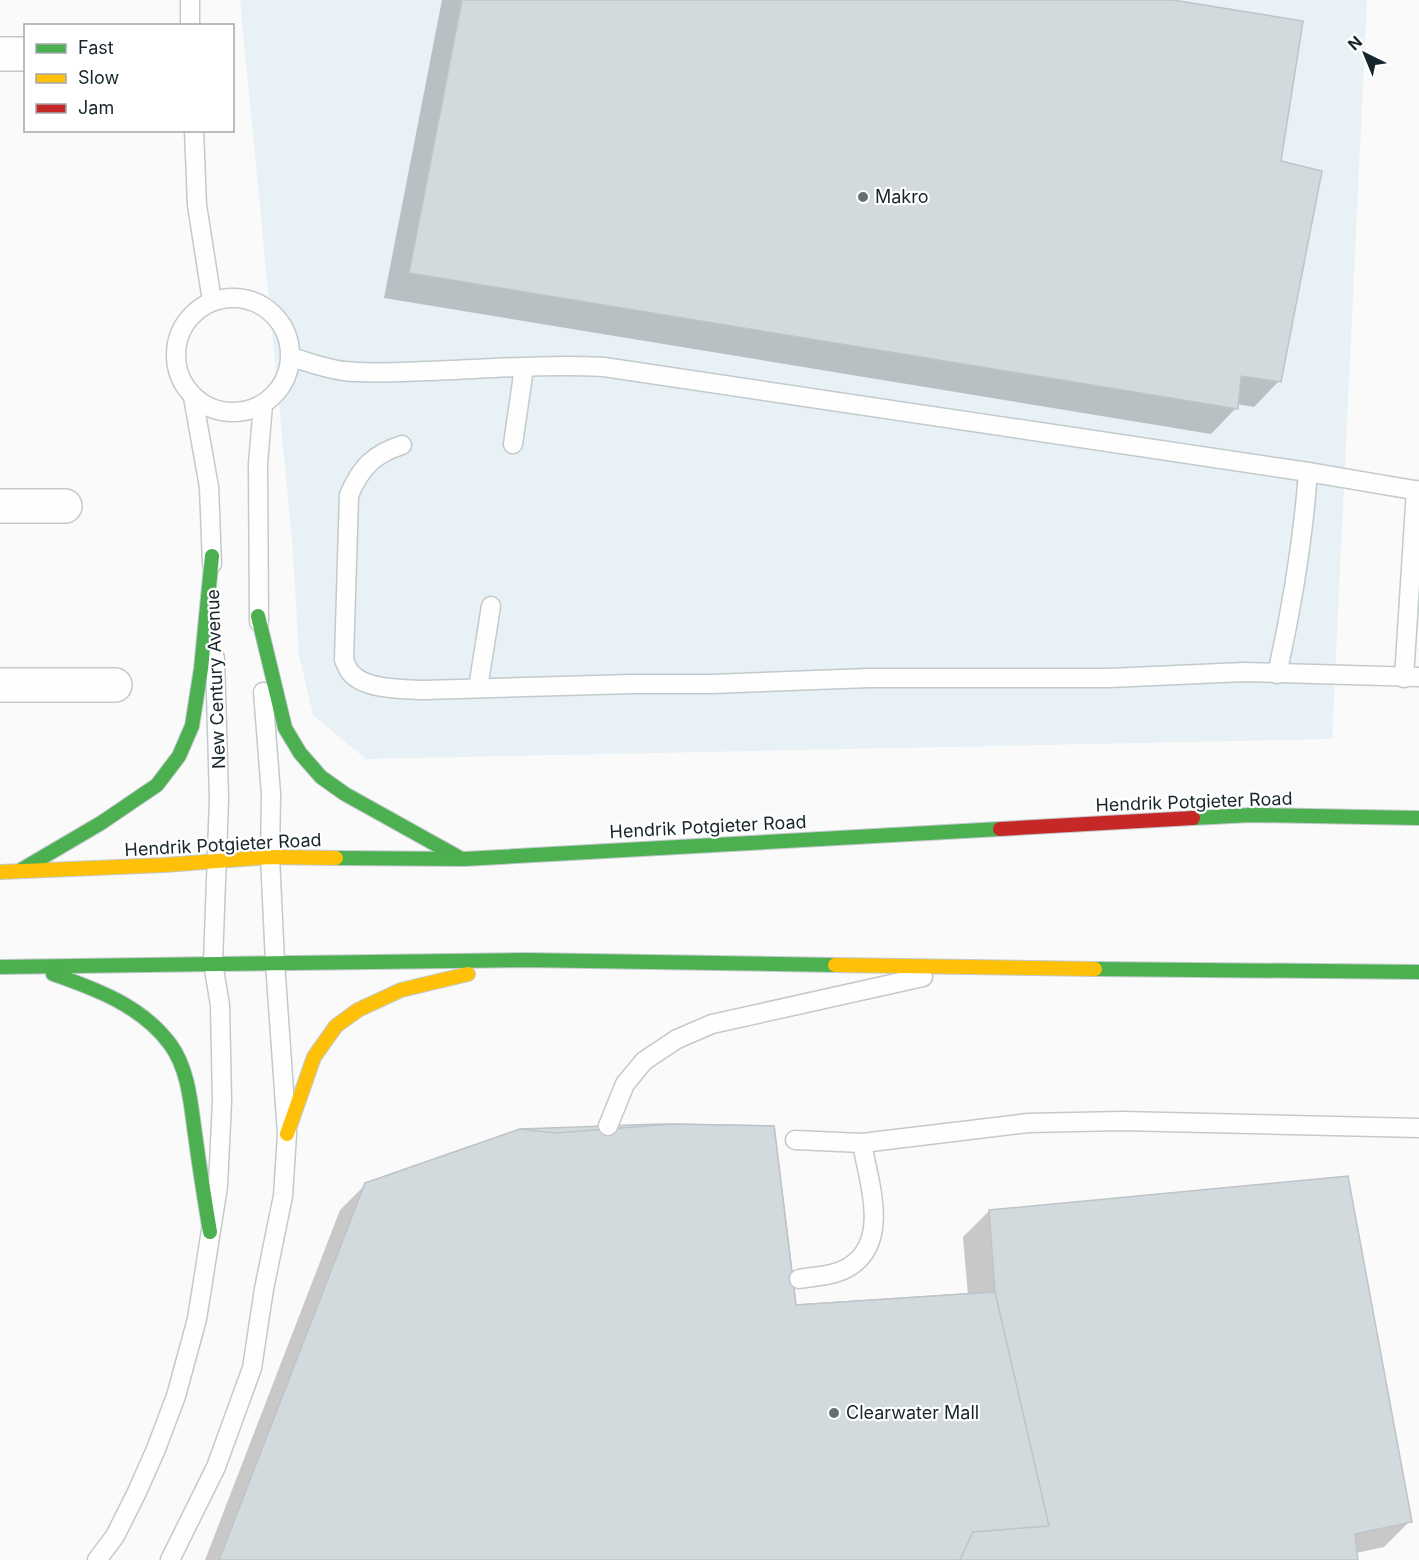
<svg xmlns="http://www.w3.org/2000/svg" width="1419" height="1560" viewBox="0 0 1419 1560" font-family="Inter,sans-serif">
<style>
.built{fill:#e7f1f6}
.shadow{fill:#0003}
.building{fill:#d2dadd;stroke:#bec4c7;stroke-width:1.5}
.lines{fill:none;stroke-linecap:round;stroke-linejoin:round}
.lane-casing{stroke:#c2cacc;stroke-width:21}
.street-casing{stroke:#c2cacc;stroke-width:36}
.fast-casing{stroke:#c2cacc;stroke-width:16}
.slow-casing{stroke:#c2cacc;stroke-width:16}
.jam-casing{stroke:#c2cacc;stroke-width:16}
.lane{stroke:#fefefe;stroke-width:18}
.street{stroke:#fefefe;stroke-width:33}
.fast{stroke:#4caf50;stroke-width:14}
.slow{stroke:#ffc107;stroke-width:14}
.jam{stroke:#c62828;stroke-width:14}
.poi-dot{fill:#667074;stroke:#fff;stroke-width:2}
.labels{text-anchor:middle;stroke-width:4.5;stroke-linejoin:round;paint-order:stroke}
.poi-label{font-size:18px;fill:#17262c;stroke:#fff;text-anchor:start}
.street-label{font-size:18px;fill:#17262c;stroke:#fff}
</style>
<rect width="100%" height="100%" fill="#fafafa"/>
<path class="built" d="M240,0H1367L1332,739L366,759L313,715L299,655L292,539Z"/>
<g class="shadow">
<path d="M442,0H1163L1279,162V381L1254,407L1237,404L1236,408L1211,434L384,298Z"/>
<path d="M366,1184L795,1307L968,1296L963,1237L989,1211L1410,1521L1384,1547L1356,1553L1357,1560H205L340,1210Z"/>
</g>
<g class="building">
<path d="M462,0H1173L1303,21L1281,161L1322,171L1281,382L1241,376L1238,409L409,273Z"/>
<path d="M660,1124L774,1126L796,1305L995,1292L989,1210L1348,1176L1412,1522L1355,1534L1358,1560H219L365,1183L520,1129Z"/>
<path d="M673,1124L774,1126L796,1305L995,1292L1049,1526L973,1532L960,1560H219L365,1183L520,1129L556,1133Z"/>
</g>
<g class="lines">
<g class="lane-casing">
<g id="lane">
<path d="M190,0V26"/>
<path d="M194,130L197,205L212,301"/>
<circle cx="233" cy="355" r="57"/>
<path d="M291,357C308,362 326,369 344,371C371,374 399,372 426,371C485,369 545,364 604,367L1308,472L1419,491"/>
<path d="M193,397L209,487L212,564"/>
<path d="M513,444L524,368"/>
<path d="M402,445C374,454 361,467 349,495L344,660C346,664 348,670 351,673C365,690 404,689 424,690L631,684H711L868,678H1109L1244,672L1419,677"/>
<path d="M259,622L258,464L263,404"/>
<path d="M1277,674C1292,607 1303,541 1308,472"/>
<path d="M1404,678L1416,490"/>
<path d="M478,688L491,606"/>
<path d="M608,1126L625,1084L644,1061L677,1039L712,1024L923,977"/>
<path d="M795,1140L862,1143L1028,1123L1122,1121L1419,1128"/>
<path d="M799,1279C816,1276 837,1276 852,1265C890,1238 868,1180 862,1143"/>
<path d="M97,1560L115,1536L137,1492L156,1449L176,1396L197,1319L218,1186L222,1101L220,1005L213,963L219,799L215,658"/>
<path d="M170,1560L216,1467L252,1368L264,1289L283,1196L287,1134L275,962L270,857L271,794L263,692"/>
</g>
</g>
<g class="street-casing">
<g id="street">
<path d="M0,54H26"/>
<path d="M0,506H65"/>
<path d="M0,685H115"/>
</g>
</g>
<g class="fast-casing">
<g id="fast">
<path d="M258,616L285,728L300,753L321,777L345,794L460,858"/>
<path d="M1193,818L1251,815L1419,818"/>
<path d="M336,858L464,859L1000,829"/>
<path d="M21,870L101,823L157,785L179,756L192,726L201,669L212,556"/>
<path d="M0,967L525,960L835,965"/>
<path d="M1095,969L1419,972"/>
<path d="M53,974C96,989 142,1006 170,1044C190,1071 191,1109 196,1141C200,1171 205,1202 210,1232"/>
</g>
</g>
<g class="slow-casing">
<g id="slow">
<path d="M0,872L165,865L270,857L336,858"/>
<path d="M835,965L1095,969"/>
<path d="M287,1134L314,1057L336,1026L358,1010L401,990L468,974"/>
</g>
</g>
<g class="jam-casing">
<path id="jam" d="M1000,829L1193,818"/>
</g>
<use href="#lane" class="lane"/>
<use href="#street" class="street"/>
<use href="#fast" class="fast"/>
<use href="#slow" class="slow"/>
<use href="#jam" class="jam"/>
</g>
<g class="poi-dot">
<circle cx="863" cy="197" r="6"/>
<circle cx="834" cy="1413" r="6"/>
</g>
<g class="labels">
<g class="poi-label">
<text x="875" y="203">Makro</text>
<text x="846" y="1419">Clearwater Mall</text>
</g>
<g class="street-label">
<text transform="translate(216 679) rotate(-92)" y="6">New Century Avenue</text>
<text transform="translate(1194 802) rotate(-2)" y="6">Hendrik Potgieter Road</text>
<text transform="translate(708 827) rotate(-3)" y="6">Hendrik Potgieter Road</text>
<text transform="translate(223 845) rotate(-3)" y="6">Hendrik Potgieter Road</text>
</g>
</g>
<rect x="24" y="24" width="210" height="108" fill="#ffffff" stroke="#a2a8ab" stroke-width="1.5"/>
<rect x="36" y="44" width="30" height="9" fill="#4caf50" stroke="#a2a8ab" stroke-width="1.5"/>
<text x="78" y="54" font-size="18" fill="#17262c">Fast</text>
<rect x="36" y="74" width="30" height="9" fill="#ffc107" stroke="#a2a8ab" stroke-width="1.5"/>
<text x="78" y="84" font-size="18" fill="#17262c">Slow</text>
<rect x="36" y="104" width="30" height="9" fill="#c62828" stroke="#a2a8ab" stroke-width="1.5"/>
<text x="78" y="114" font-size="18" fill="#17262c">Jam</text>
<g transform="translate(1365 54) rotate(317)" stroke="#ffffff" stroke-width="4.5" paint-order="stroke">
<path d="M0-4.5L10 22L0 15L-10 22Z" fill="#17262c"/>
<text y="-9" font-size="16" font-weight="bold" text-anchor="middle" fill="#17262c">N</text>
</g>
</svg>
